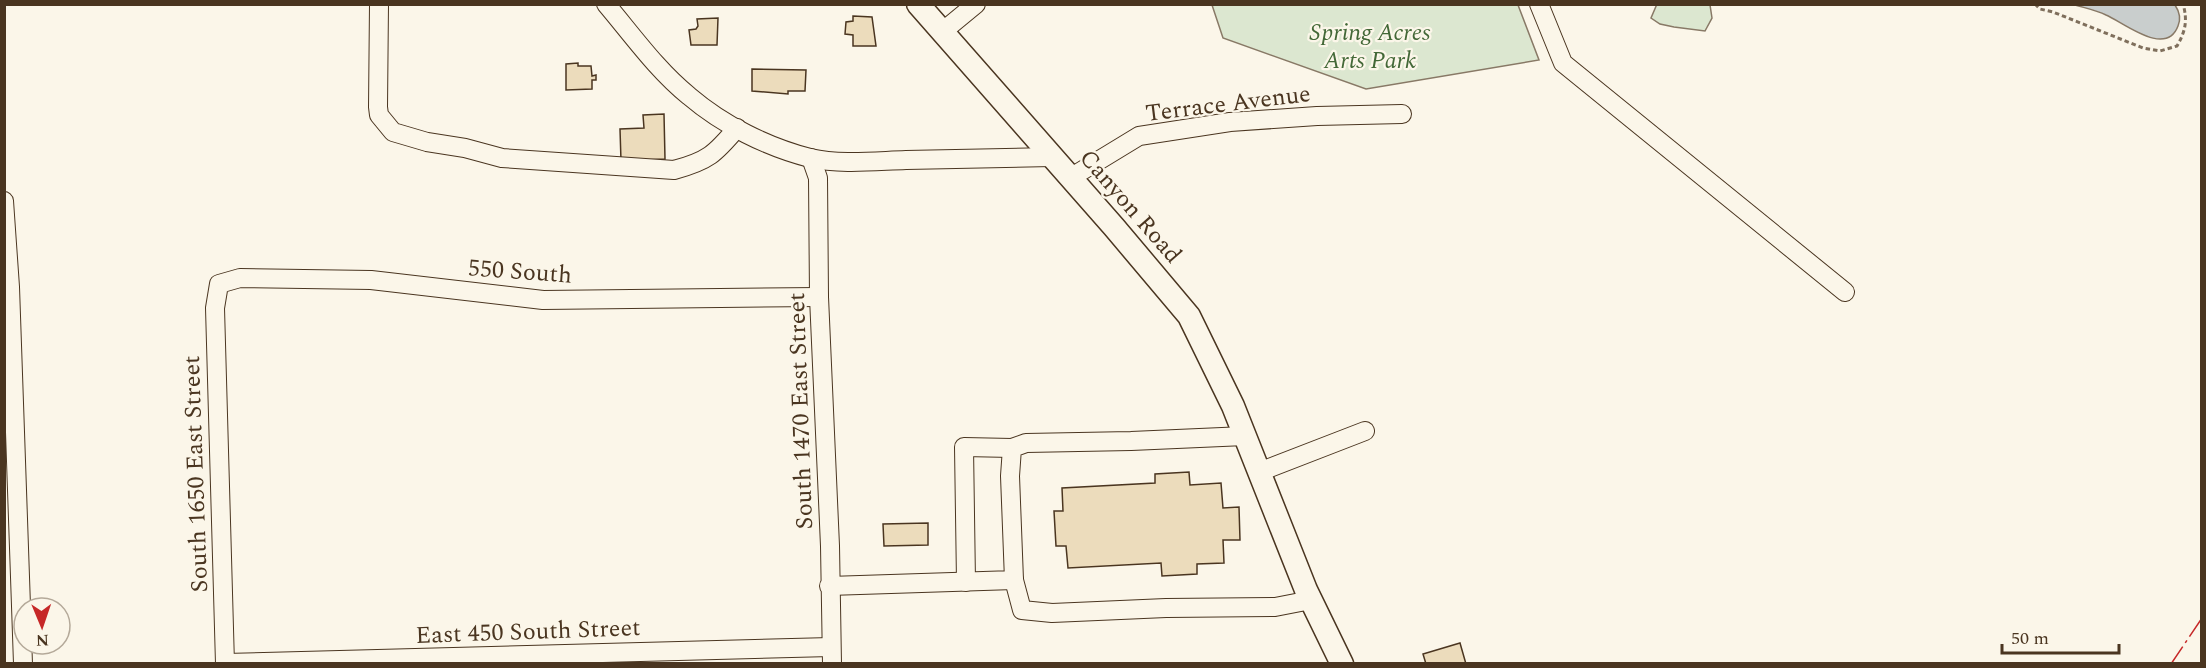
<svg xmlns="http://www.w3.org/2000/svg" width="2206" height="668" viewBox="0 0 2206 668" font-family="Spectral,serif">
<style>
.green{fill:#dce7d0;stroke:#887966;stroke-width:1.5}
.water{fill:#c9cecd;stroke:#887966;stroke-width:1.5}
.building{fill:#ecdcbc;stroke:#4a3520;stroke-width:1.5}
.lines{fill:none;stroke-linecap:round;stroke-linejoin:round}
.minor-casing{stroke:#4a3520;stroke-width:20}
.major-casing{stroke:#4a3520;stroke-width:25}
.path{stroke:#7f6f5c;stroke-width:3;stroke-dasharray:4.5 3;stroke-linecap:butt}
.minor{stroke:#fbf6e9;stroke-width:18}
.major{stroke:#fbf6e9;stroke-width:22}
.power{stroke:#c62828;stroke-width:1.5;stroke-dasharray:21 4.5 3 4.5;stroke-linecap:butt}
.labels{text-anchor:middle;stroke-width:4.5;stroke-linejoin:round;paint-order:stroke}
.park-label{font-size:24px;font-style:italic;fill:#436837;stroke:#fbf6e9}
.street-label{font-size:24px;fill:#4a3520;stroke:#fbf6e9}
</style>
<rect width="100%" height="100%" fill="#fbf6e9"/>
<g class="green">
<path d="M1657,4L1710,5L1712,18L1705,31L1674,27L1660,24L1651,18Z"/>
<path d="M1212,5H1518L1539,60L1366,89L1223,38Z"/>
</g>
<path class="water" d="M2075,5H2175C2179,11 2181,19 2178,26C2166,58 2123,22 2106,15C2096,10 2085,8 2075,5Z"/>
<g class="building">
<path d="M853,16L872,17L876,46H853V35L845,34L846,22L853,21Z"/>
<path d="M718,18L717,45H691L689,30L696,29L698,26L697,19Z"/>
<path d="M578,63V66H591L592,76L596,75V80H592V89L566,90V64Z"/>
<path d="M752,69L806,70L805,91H788V94L752,91Z"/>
<path d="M664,114L665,159L621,161L620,129L644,128L643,115Z"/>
<path d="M1189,472L1190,485L1221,483L1223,508L1239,507L1240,540H1223L1224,563L1197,564V574L1162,576L1161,563L1068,568L1066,546H1056L1054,511H1063L1062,488L1155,483V474Z"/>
<path d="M928,523V545L884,546L883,524Z"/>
<path d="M1460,643L1466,664H1426L1423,654Z"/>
</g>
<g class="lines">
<g class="minor-casing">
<g id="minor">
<path d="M379,4L378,107L379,115L393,132L427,142L465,148L502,158L674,170C708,161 715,154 737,128"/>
<path d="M606,4C633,36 657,70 689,96C723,125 767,147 810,158C841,165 875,161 906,160C955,159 1004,158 1052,157"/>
<path d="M1539,4L1563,63L1845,292"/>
<path d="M942,32L976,4"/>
<path d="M811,158L818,178L819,297L830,546L832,664"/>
<path d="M1070,178L1139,136L1230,122L1317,116L1402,114"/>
<path d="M4,201L10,287L23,664"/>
<path d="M1259,472L1365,431"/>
<path d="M1014,580L1022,610L1052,613L1166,608L1275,607L1311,600"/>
<path d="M966,582L964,447L1012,448"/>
<path d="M829,586L1014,580L1010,476L1012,448L1026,443L1131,441L1245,436"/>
<path d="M225,663L831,647"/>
<path d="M225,664L215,308L219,284L240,278L371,280L543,300L819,297"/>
</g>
</g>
<g class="major-casing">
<path id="major" d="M918,4L1114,227L1189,316L1233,406L1306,590L1342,664"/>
</g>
<path class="path" d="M2035,4L2040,9L2053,12L2143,48L2160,51L2177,46C2185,32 2188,21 2183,4"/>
<use href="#minor" class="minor"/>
<use href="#major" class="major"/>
<path class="power" d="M2171,664L2202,618"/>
</g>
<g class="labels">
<g class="park-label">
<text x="1370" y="40">Spring Acres<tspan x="1370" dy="28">Arts Park</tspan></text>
</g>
<g class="street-label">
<text transform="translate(1228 103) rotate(-7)" y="8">Terrace Avenue</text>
<text transform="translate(1131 206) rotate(49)" y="8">Canyon Road</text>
<text transform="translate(520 271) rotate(4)" y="8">550 South</text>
<text transform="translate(800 411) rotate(-92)" y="8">South 1470 East Street</text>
<text transform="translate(195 474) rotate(-92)" y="8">South 1650 East Street</text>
<text transform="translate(528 631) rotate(-2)" y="8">East 450 South Street</text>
</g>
</g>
<rect width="2206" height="668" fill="none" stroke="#4a3520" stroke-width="12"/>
<g transform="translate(42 626) rotate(178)"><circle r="28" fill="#fbf6e9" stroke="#b4a999" stroke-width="1.5"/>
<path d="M0-4.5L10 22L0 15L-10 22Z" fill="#c62828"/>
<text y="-9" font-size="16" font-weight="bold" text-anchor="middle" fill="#4a3520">N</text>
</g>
<path d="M2002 644v9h117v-9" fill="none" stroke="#4a3520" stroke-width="3"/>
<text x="2011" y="644" font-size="18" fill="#4a3520" stroke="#fbf6e9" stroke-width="4.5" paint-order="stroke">50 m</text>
</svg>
